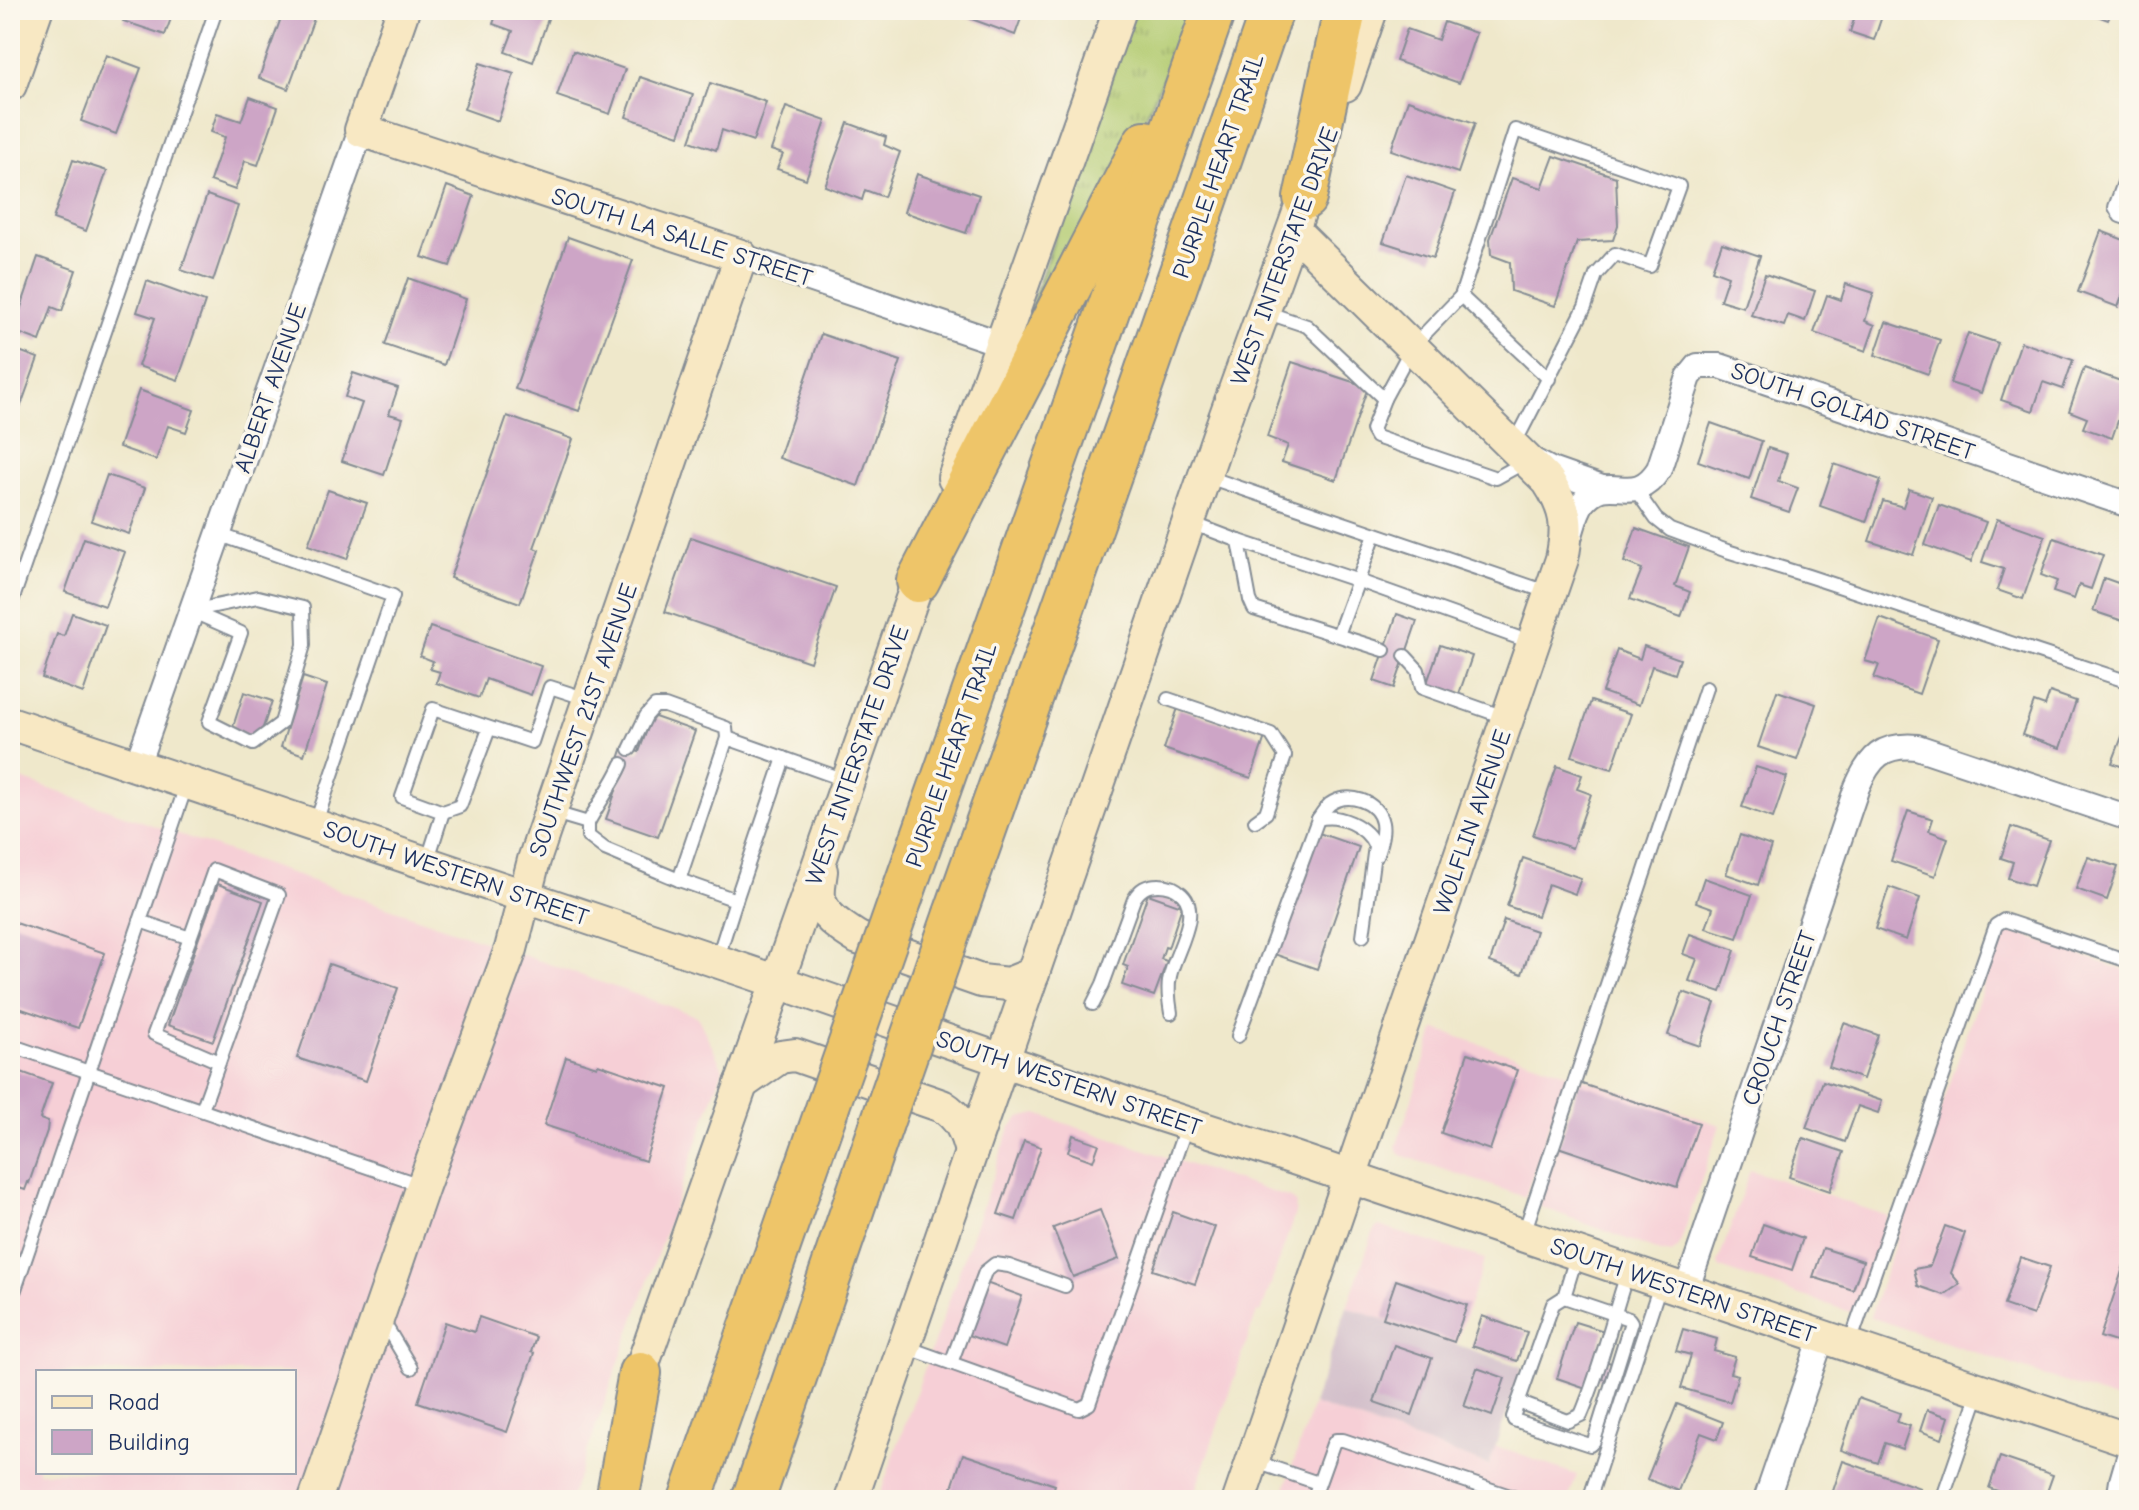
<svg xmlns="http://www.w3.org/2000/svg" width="2139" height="1510" viewBox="0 0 2139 1510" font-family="'Comic Neue',sans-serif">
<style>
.built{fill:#f6cfd6;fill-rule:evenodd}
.industrial{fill:#d1bdc9}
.grass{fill:url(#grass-tufts);stroke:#677d68;stroke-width:2}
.building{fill:#cda5c6}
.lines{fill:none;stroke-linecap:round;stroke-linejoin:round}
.lane-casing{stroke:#858c94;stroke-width:16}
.street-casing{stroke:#858c94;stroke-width:28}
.secondary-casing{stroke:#858c94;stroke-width:36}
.highway-casing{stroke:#858c94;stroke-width:46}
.lane{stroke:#fff;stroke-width:12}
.street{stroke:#fff;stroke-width:24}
.secondary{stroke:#f8e8c3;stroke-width:32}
.highway{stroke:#eec569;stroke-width:42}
.highway-bridge-casing{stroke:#858c94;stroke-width:46;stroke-linecap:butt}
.highway-bridge{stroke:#eec569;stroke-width:42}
.labels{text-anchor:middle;stroke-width:7;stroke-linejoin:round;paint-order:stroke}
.street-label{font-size:24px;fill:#1b2f5e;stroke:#fbf7ec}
</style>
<defs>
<pattern id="grass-tufts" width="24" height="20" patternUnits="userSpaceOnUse" patternTransform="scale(2)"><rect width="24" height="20" fill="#b3cb71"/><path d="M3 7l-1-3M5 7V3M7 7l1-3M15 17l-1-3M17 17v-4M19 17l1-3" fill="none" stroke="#91a560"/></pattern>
</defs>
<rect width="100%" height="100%" fill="#fbf7ec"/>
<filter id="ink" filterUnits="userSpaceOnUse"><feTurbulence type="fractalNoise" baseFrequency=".0125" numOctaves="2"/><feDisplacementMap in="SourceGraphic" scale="16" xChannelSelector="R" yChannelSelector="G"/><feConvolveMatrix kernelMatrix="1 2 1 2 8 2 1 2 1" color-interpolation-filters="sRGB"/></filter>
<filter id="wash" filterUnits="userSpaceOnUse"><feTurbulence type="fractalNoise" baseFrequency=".006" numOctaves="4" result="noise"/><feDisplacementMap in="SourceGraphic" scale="32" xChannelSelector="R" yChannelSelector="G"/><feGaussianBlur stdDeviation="1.8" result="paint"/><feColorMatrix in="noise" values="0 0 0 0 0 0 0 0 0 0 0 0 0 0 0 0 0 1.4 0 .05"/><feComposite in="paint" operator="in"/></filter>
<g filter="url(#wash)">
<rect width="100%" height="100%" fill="#efe8cb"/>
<g class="built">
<path d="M10,775L697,1016L723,1069L570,1500H10ZM38,1372H294V1472H38Z"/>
<path d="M2003,928L2129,972V1404L1870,1317Z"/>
<path d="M1435,1029L1567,1073L1525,1197L1401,1155L1396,1147Z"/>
<path d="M1581,1078L1720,1125L1679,1247L1672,1253L1661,1252L1539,1206Z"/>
<path d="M1037,1114L1290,1198L1296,1204L1295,1214L1261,1313L1257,1312L1192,1500H878L1010,1128L1019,1118Z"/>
<path d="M1750,1170L1888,1216L1853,1313L1720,1268L1718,1263Z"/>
<path d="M1379,1226L1485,1259L1456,1345L1347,1307L1374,1230Z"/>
<path d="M1313,1404L1489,1465L1495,1446L1577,1475L1568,1500H1281Z"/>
</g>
<path class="industrial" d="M1347,1307L1522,1367L1489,1465L1313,1404Z"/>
<path class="grass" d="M1134,10H1189L1171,62L1096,224L1005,380Z"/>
<g id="blocks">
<g class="building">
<path d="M127,10H174L165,35L123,21Z"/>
<path d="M284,10H317L288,89L259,78Z"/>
<path d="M498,10H551L533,62L505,52L513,31L493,24Z"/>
<path d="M947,10H1024L1015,35Z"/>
<path d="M1857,10H1884L1874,40L1850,32Z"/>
<path d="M2082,10H2112L2108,20Z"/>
<path d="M1444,22L1476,33L1459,83L1396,61L1407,29L1438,40Z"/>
<path d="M573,51L625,69L610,114L557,96Z"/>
<path d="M106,55L141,68L116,134L81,121Z"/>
<path d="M480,63L514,74L498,121L464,109Z"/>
<path d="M640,77L693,95L679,135L626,117Z"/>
<path d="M710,83L766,102L753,141L722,130L716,150L690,141Z"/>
<path d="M250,97L278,107L258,165L245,161L235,190L210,181L225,137L211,132L217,113L241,121Z"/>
<path d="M1408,100L1475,123L1458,173L1391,150Z"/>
<path d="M786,107L826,121L806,179L777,169L783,154L771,150Z"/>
<path d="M848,123L886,137L884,145L900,152L884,197L865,190L862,200L825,186Z"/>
<path d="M1554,156L1616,177L1618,225L1613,240L1577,242L1555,306L1511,291L1510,262L1491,255L1490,239L1512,178L1542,188Z"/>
<path d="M73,160L107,171L86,231L53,219Z"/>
<path d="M917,174L979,195L966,233L904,212Z"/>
<path d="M1406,175L1455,192L1433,258L1383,242Z"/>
<path d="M447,186L474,196L450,266L422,257Z"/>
<path d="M207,195L238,206L213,281L181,270Z"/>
<path d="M2101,231L2129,242V278L2118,307L2078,292Z"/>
<path d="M568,237L633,260L579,411L515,389Z"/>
<path d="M1722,243L1760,256L1743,307L1720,300L1728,276L1712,270Z"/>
<path d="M38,257L76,270L62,311L52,307L40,341L13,331Z"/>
<path d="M1765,274L1815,291L1805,321L1788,315L1784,326L1751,315Z"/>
<path d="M408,278L466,299L444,365L385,345Z"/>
<path d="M147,281L205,302L178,380L138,366L155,318L137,312Z"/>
<path d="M1846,284L1874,293L1865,321L1875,325L1866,351L1814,333L1827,295L1841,300Z"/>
<path d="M1886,322L1940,340L1928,374L1875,355Z"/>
<path d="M1968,333L1998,343L1981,393L1950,383Z"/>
<path d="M821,334L901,361L858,486L779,458Z"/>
<path d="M2021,342L2073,360L2063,389L2043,382L2033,411L2001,400Z"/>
<path d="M11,348L38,358L15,422L10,420Z"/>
<path d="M1292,362L1368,387L1336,480L1282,462L1288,445L1267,437Z"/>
<path d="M2084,368L2129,384V389L2112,438L2083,428L2087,418L2069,411Z"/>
<path d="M353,373L398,388L389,414L403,418L384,475L342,461L362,403L345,397Z"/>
<path d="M139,390L194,410L186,432L168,426L156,460L119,447Z"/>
<path d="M507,416L573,439L534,548L539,550L520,603L450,578Z"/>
<path d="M1711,423L1762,441L1749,479L1698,461Z"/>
<path d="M1768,448L1787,454L1778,481L1798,488L1789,512L1751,499Z"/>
<path d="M1834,464L1881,480L1866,522L1820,506Z"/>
<path d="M107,475L145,488L129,534L91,521Z"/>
<path d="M1909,489L1932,497L1913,555L1869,541L1883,501L1903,507Z"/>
<path d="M328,490L367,503L347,559L308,545Z"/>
<path d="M10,491L18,493L10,515Z"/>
<path d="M1939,505L1986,522L1971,562L1925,545Z"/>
<path d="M1997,519L2045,536L2023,599L1997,590L2004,569L1982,562Z"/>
<path d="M1636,528L1689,547L1675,586L1690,592L1681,617L1630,599L1642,569L1624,562Z"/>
<path d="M691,537L836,587L810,662L665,612Z"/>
<path d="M84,538L125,552L105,606L65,592Z"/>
<path d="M2054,538L2103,555L2091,589L2079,585L2074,599L2053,592L2057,581L2041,575Z"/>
<path d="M2104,578L2129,587V623L2093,611Z"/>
<path d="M72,613L106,625L83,693L42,678L57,634L64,636Z"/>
<path d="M1397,614L1417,621L1394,688L1374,681Z"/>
<path d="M1880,618L1938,639L1919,694L1874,678L1879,665L1865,661Z"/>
<path d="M430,627L541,666L531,695L486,679L479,698L436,683L440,672L430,669L433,661L420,656Z"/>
<path d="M1440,645L1472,656L1459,694L1427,683Z"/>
<path d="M1644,646L1680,659L1675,674L1652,666L1639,705L1602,692L1617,650L1640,659Z"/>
<path d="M303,677L327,685L304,755L281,747Z"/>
<path d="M1777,691L1816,704L1797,760L1758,747Z"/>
<path d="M244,692L272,701L259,739L232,730Z"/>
<path d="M2050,692L2076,701L2060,748L2022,735L2034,702L2045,706Z"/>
<path d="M1591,701L1631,714L1612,769L1572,756Z"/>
<path d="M1178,708L1265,737L1251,778L1164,749Z"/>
<path d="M652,716L695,731L658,837L606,819L625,765L618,762L623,747L639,752Z"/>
<path d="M2129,718V769L2112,763Z"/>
<path d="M1557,766L1582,775L1577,789L1591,794L1572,848L1533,835Z"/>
<path d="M1756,767L1787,777L1773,818L1742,807Z"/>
<path d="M1908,811L1933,819L1929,831L1948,838L1935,876L1891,861Z"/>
<path d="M2011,827L2049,840L2033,886L2008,878L2013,862L2001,858Z"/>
<path d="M1316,832L1359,847L1317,969L1274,954Z"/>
<path d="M1740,835L1771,846L1758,885L1726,874Z"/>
<path d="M2088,857L2118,867L2107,900L2076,889Z"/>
<path d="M1523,858L1581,878L1575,894L1548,884L1537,916L1507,906Z"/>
<path d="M1704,878L1752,895L1737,938L1706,928L1713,908L1696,902Z"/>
<path d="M218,884L263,901L213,1041L168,1025Z"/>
<path d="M1889,887L1920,898L1906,940L1875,929Z"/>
<path d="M1148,894L1182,906L1168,948L1165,947L1161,959L1167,961L1154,996L1122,985L1128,967L1123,965Z"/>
<path d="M1504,920L1536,931L1522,974L1490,962Z"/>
<path d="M10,921L105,953L78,1028L10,1005Z"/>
<path d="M1690,934L1735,950L1721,992L1689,981L1697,959L1683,954Z"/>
<path d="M329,964L398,988L366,1081L297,1058Z"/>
<path d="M1683,992L1715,1003L1700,1046L1668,1035Z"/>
<path d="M1844,1023L1878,1035L1863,1079L1829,1067Z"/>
<path d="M1468,1053L1517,1070L1490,1150L1441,1133Z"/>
<path d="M566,1057L597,1067L598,1064L669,1088L645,1161L574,1137L575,1135L544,1125Z"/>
<path d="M10,1068L52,1083L40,1119L48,1122L47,1131L29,1183L28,1182L25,1190L16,1187L10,1204Z"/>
<path d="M1823,1081L1882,1101L1878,1113L1858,1106L1845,1142L1806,1128Z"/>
<path d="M1579,1083L1699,1123L1677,1187L1558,1147Z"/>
<path d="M1073,1135L1099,1144L1093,1161L1068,1152Z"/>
<path d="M1803,1138L1844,1152L1830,1191L1789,1177Z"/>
<path d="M1024,1141L1041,1147L1016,1220L998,1214Z"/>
<path d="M1100,1210L1119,1259L1073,1277L1053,1228Z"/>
<path d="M1173,1212L1215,1227L1195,1284L1153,1270Z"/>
<path d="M1763,1224L1803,1238L1792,1270L1752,1257Z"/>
<path d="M1945,1226L1965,1233L1951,1273L1960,1284L1944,1295L1918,1286L1914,1269L1930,1266Z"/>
<path d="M1823,1248L1863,1261L1853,1290L1813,1277Z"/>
<path d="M2020,1257L2050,1267L2033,1315L2004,1305Z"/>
<path d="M2126,1259L2129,1260L2128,1346L2100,1337Z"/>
<path d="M1396,1280L1467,1305L1454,1342L1383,1318Z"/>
<path d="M986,1283L1022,1296L1004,1348L968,1335Z"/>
<path d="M1482,1316L1527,1332L1517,1361L1472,1346Z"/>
<path d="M479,1317L536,1337L531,1352L534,1353L507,1432L418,1402L445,1322L474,1332Z"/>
<path d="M1575,1322L1604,1331L1595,1357L1611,1363L1606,1380L1591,1375L1586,1388L1557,1378Z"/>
<path d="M1683,1329L1717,1339L1714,1351L1735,1357L1730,1373L1738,1375L1730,1402L1681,1388L1691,1355L1676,1351Z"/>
<path d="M1394,1345L1432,1358L1412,1415L1374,1402Z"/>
<path d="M1477,1368L1505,1378L1492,1416L1464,1406Z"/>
<path d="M1858,1398L1900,1413L1897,1422L1910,1426L1902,1449L1885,1443L1878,1463L1841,1450Z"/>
<path d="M1677,1404L1723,1422L1717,1439L1701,1433L1678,1491L1647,1479Z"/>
<path d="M1927,1410L1949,1417L1942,1439L1920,1431Z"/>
<path d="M963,1454L1055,1485L1050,1500H948Z"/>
<path d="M2000,1457L2053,1475L2047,1492L2067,1500H2023L1989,1488Z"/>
<path d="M1843,1461L1920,1488L1916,1500H1830Z"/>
</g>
</g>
</g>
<g filter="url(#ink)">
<use href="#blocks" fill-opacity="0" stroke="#858c94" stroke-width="2"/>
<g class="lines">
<g class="lane-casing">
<g id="lane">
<path d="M2129,169L2115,207L2120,216L2129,219"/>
<path d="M1461,296L1412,347L1384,399L1372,430L1376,437L1496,478L1525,462"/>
<path d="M1265,312L1307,326L1384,399"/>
<path d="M1515,443L1585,307L1596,275L1615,254L1650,266L1679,186L1515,130L1461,296L1549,379"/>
<path d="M1205,476L1547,592"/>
<path d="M1635,489L1656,519L1670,530L1727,551L1808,576L2129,682"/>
<path d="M1189,522L1239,541L1359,581L1533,643"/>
<path d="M218,534L393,596L315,825"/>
<path d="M1239,541L1250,600L1254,609L1384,650"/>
<path d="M258,597L303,608L304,645L281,723L253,744L209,722L241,633L191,611Z"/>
<path d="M10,607L216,10"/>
<path d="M1338,635L1375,534"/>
<path d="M1405,656L1418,670L1422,688L1507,718"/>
<path d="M1168,699L1271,734L1285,756L1266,813L1255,821"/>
<path d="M489,729L460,806L443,812L402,797L433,709L532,742L550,687L587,699"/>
<path d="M630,749L646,716L655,706H665L726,728L727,738"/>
<path d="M551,812L588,823V836L605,849L679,880"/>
<path d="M1318,819C1321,815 1325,808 1330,804C1348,791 1378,801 1382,823C1384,833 1380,844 1377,855"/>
<path d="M588,823C599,802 613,785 622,764"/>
<path d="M427,862L443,812"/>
<path d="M736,900L784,758"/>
<path d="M140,921L190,938L214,870L279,895L202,1110"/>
<path d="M190,938L154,1034L219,1062"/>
<path d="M717,960L736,900L679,880L727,738L848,781"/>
<path d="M1093,1004L1103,984L1134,899C1140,889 1146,885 1159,885C1168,885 1176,888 1182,894C1202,913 1175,952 1170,976C1167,988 1169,1001 1171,1013"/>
<path d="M1238,1036L1318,819C1338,813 1367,826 1375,846L1363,936"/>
<path d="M10,1045L423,1186"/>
<path d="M1524,1233L1706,688"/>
<path d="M1564,1297L1629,1319L1631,1322L1594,1441L1590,1445L1514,1420L1513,1417L1553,1304L1564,1297L1577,1254"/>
<path d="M10,1304L186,786"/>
<path d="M383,1321L411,1368"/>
<path d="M1850,1343L1996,925L2004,920L2122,959L2129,955"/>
<path d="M906,1347L1079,1409L1089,1404L1186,1127"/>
<path d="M951,1363L985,1272L995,1264L1009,1266L1065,1286"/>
<path d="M1518,1402L1568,1421L1581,1415C1601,1368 1612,1319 1628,1271"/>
<path d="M1253,1461L1318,1483"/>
<path d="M1313,1500L1333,1444L1336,1440H1343L1522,1500"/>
<path d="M1589,1500L1661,1282"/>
<path d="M1942,1500L1980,1390"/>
</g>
</g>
<g class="street-casing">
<g id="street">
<path d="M741,256L1002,344"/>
<path d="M1534,461L1551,470L1602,488"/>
<path d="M1569,538C1573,527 1576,511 1583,502C1609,469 1633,510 1659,469L1689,377L1698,366H1720L2129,505"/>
<path d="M137,765L361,130"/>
<path d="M1686,1291L1857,787C1870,757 1882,744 1917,747L2129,818"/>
<path d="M1766,1500L1822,1337"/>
<path d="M2119,1500L2122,1481L2129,1457"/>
</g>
</g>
<g class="secondary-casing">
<g id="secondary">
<path d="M10,85L36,10"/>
<path d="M1345,85L1371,10"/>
<path d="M954,478L1120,10"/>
<path d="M10,723L755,974L1142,1109L1294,1158L2129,1440"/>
<path d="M821,871C820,879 818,889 819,897C821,916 844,929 858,938L981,981L1008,984L1033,974"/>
<path d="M741,1084L780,1057L795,1055L942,1106C960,1117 966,1132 971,1152"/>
<path d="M632,1395L926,559"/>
<path d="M315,1500L423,1186L511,949L534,860L741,256L361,130L403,10"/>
<path d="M851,1500L1218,437L1312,177"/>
<path d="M1239,1500L1562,559C1569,526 1567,510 1548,481L1294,231"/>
</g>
</g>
<g class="highway-casing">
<g id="highway">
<path d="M1305,198L1345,10"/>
<path d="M918,581L1145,142"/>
<path d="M901,898L1214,10"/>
<path d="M955,914L1128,424L1272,10"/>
<path d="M617,1500L640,1373"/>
<path d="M690,1500L828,1106"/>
<path d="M753,1500L881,1126"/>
</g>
</g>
<use href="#lane" class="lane"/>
<use href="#street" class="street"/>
<use href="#secondary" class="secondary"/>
<use href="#highway" class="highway"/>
<g class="highway-bridge-casing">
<g id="highway-bridge">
<path d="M828,1106L901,898"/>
<path d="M881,1126L955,914"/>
</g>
</g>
<use href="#highway-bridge" class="highway-bridge"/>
</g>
</g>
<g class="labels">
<g class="street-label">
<text transform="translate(1218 166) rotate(-71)" y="8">PURPLE HEART TRAIL</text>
<text transform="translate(682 237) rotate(18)" y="8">SOUTH LA SALLE STREET</text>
<text transform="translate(1284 256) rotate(-70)" y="8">WEST INTERSTATE DRIVE</text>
<text transform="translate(270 388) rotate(-71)" y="8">ALBERT AVENUE</text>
<text transform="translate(1853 411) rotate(19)" y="8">SOUTH GOLIAD STREET</text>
<text transform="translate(583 720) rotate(-71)" y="8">SOUTHWEST 21ST AVENUE</text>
<text transform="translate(857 755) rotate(-71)" y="8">WEST INTERSTATE DRIVE</text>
<text transform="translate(951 755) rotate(-71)" y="8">PURPLE HEART TRAIL</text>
<text transform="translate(1472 822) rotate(-71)" y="8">WOLFLIN AVENUE</text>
<text transform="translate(456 873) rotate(19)" y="8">SOUTH WESTERN STREET</text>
<text transform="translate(1779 1018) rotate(-71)" y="8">CROUCH STREET</text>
<text transform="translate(1069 1083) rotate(19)" y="8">SOUTH WESTERN STREET</text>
<text transform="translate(1683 1290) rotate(19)" y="8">SOUTH WESTERN STREET</text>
</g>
</g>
<rect width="2139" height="1510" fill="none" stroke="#fbf7ec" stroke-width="40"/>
<rect x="36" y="1370" width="260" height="104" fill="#fbf7ec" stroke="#a1a7b3" stroke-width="2"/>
<rect x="52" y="1396" width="40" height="12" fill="#f8e8c3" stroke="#a1a7b3" stroke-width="2"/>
<text x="108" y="1410" font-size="24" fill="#1b2f5e">Road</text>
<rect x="52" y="1430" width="40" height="24" fill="#cda5c6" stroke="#a1a7b3" stroke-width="2"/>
<text x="108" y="1450" font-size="24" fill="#1b2f5e">Building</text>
</svg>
